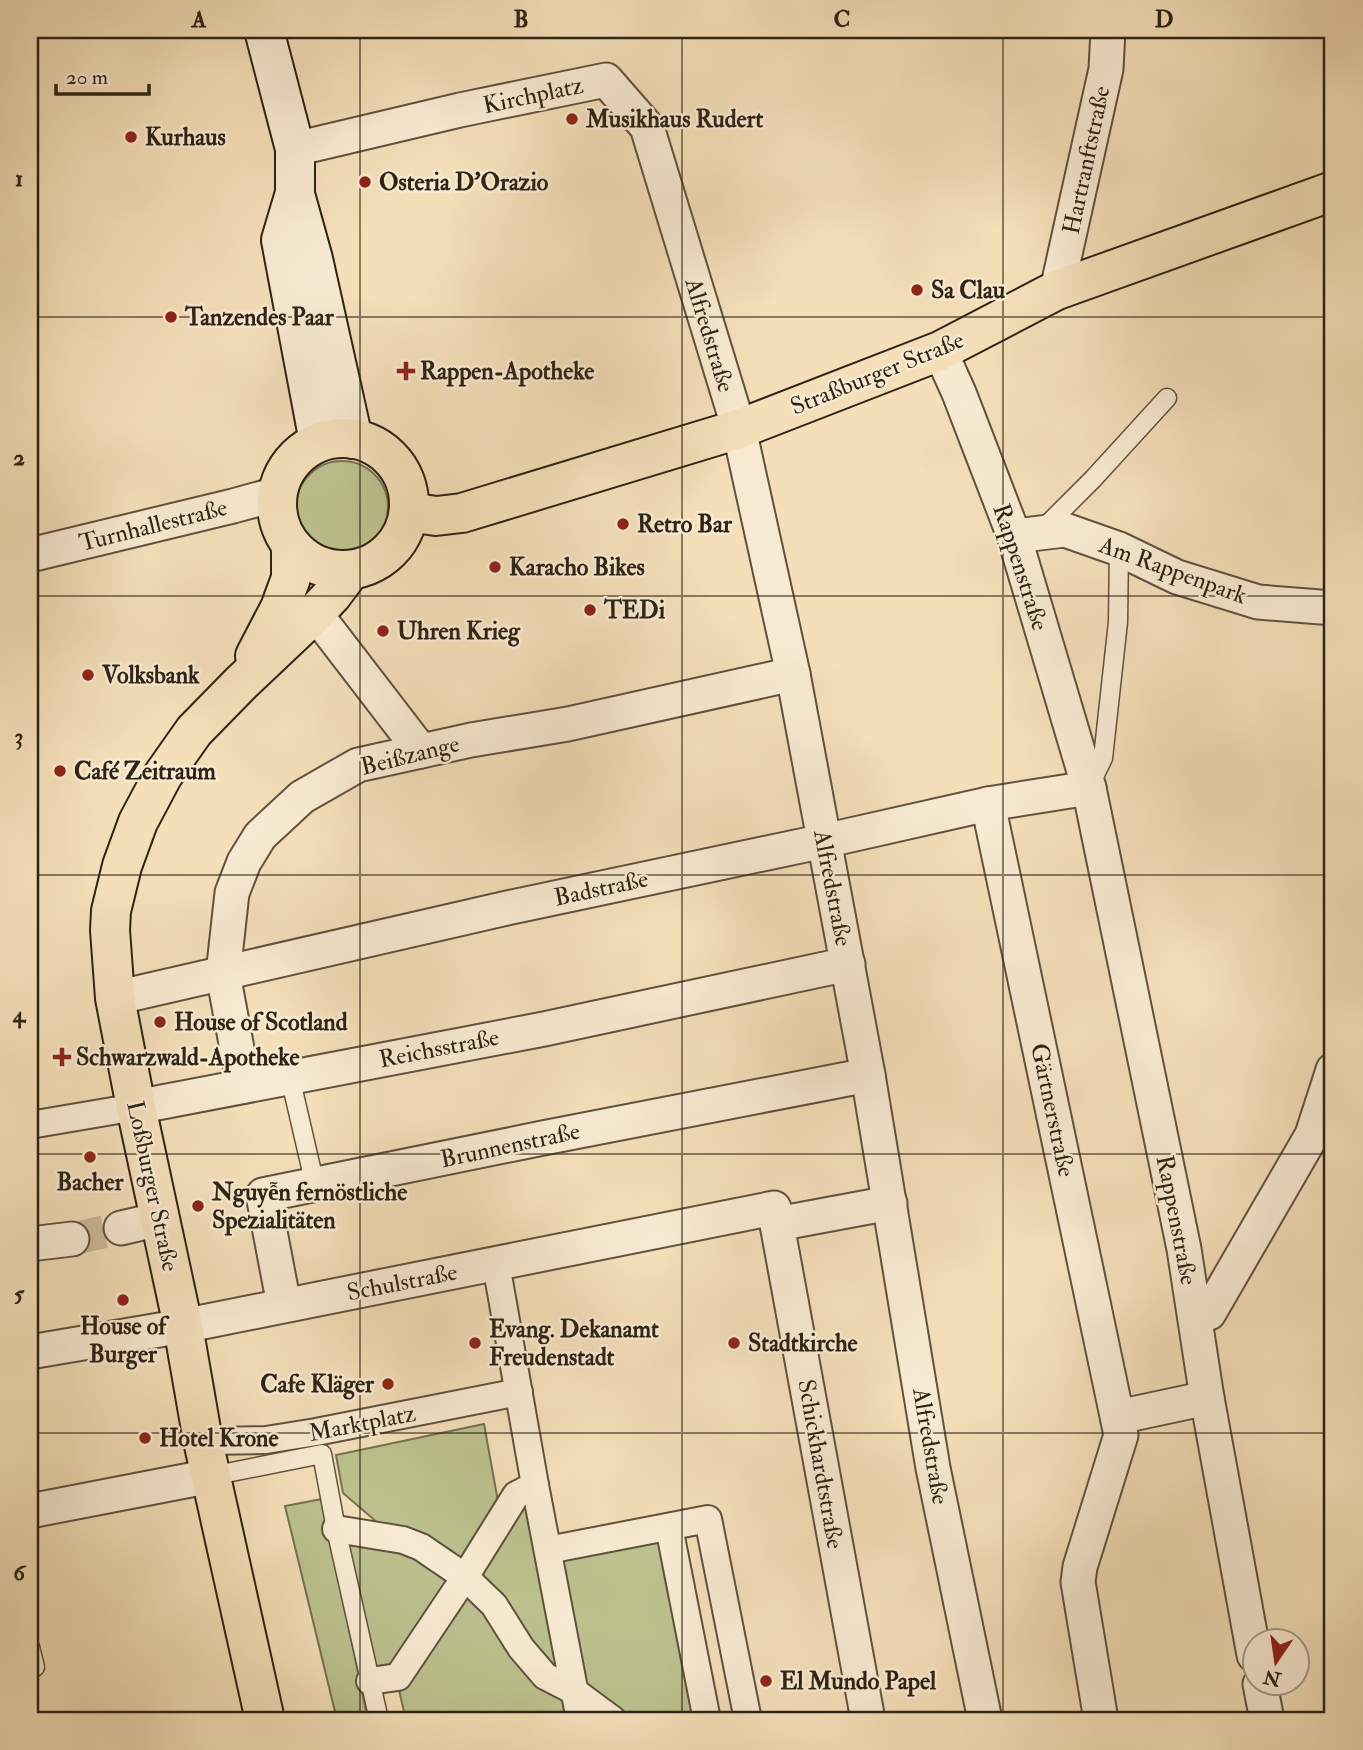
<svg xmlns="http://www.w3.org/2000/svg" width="1363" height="1750" viewBox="0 0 1363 1750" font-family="'IM FELL Double Pica',serif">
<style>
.green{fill:#bcc18e;stroke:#757252;stroke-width:2}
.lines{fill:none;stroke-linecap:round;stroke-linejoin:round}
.minor-tunnel{stroke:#ccb998;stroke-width:33;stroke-dasharray:33 17;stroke-linecap:butt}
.service-casing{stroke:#60523f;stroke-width:21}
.pedestrian-casing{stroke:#60523f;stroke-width:30}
.minor-casing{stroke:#60523f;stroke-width:37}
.secondary-casing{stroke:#2e2316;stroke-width:42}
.primary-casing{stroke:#2e2316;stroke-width:42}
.service{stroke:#f8ead2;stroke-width:18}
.pedestrian{stroke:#f8ead2;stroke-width:26}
.minor{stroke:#f8ead2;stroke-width:33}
.secondary{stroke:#f8ead2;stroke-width:38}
.primary{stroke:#f4dfb9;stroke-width:38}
.grid{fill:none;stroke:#2e2316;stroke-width:2;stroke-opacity:0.55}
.poi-dot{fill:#8f2418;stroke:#f8ead2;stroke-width:2.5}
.labels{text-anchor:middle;stroke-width:5;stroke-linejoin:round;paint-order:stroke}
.street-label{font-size:24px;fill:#2e2316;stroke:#f8ead2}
.poi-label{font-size:24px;font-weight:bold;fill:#2e2316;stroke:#f8ead2;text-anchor:start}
.neatline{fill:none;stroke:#2e2316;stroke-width:2.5}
.grid-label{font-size:23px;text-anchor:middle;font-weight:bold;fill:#2e2316}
</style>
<rect width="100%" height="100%" fill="#f4dfb9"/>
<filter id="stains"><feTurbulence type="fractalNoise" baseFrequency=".00286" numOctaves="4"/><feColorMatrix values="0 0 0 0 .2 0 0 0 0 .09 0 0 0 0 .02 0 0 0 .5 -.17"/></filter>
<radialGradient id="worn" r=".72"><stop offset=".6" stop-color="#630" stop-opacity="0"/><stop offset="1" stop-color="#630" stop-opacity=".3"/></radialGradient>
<g class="green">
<circle cx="342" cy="507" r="46"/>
<path d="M484,1424L499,1507L460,1566L379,1524L343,1493L336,1455Z"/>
<path d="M528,1496L560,1678L473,1577Z"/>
<path d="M322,1499L368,1720H337L285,1506Z"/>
<path d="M668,1536L702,1720H626L588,1694L557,1557Z"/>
<path d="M346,1540L387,1543L455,1577L393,1668L377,1672Z"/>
<path d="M466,1586L565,1699L569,1720H406L398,1686Z"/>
</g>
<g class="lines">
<path class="minor-tunnel" d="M72,1239L121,1228"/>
<g class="service-casing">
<g id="service">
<path d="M1042,530L1093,479L1167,398"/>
<path d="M1089,787L1103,758L1118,622L1119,549"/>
<path d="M290,1077L315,1185"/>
<path d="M211,1476L322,1454L336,1529L379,1720"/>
<path d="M30,1647L35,1667L30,1668"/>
</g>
</g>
<g class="pedestrian-casing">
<g id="pedestrian">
<path d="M30,1125L136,1107"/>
<path d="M496,1264L535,1485L580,1720"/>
<path d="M203,1441L266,1440L316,1432L519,1392"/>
<path d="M669,1527L707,1720"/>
<path d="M336,1529L403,1540L421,1547L465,1577L494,1605L521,1648L545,1676L574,1691L613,1720"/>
<path d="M548,1550L708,1519L748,1720"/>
<path d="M370,1681L398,1677L465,1577L516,1495L535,1485"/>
</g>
</g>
<g class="minor-casing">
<g id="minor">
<path d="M295,149L460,110L606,80L647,127L739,429L793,674L868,1075L933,1468L985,1720"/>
<path d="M1057,290L1106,69L1108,30"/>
<path d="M940,351L959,393L1014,536L1089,788L1184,1249L1207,1398L1254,1655"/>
<path d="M1014,536L1065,530L1119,549L1177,577L1258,602L1333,608"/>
<path d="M30,555L233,506L277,494"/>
<path d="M315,613L421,751"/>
<path d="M988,804L1121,1435L1080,1567L1078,1582L1101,1720"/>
<path d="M115,998L507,908L824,841L988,804L1089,788"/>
<path d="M244,1086L223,974L232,893L244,862L260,836L302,797L358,765L471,740L568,724L793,674"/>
<path d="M136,1107L544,1029L848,964"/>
<path d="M777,1224L890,1203"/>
<path d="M121,1228L160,1219"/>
<path d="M30,1244L72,1239"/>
<path d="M284,1305L263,1195L543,1138L868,1075"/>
<path d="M1195,1317L1209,1313L1312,1135L1333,1070"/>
<path d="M30,1352L183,1326L774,1208L868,1720"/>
<path d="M1118,1417L1207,1398"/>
<path d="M30,1511L211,1476"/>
<path d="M1260,1684L1267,1720"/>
</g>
</g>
<g class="secondary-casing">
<g id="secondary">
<path d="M264,30L295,149V193L281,240L319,442"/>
<path d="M296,198L313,259L353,439"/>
</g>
</g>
<g class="primary-casing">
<g id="primary">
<circle cx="343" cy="504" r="66"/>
<path d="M409,512L436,516L462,513L739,429L940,351L1057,290L1333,191"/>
<path d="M255,656L280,608L291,578V547"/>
<path d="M265,1720L203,1441L183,1326L136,1107L115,998L110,930L111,911L122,866L138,822L163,775L194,731L241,683L315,613L332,595L350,571"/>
</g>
</g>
<use href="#service" class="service"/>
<use href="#pedestrian" class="pedestrian"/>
<use href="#minor" class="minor"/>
<use href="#secondary" class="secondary"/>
<use href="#primary" class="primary"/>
</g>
<path class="grid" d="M360,30V1720M682,30V1720M1003,30V1720M30,317H1333M30,596H1333M30,875H1333M30,1154H1333M30,1433H1333"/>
<g class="poi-dot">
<circle cx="572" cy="119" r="7"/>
<circle cx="131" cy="137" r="7"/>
<circle cx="365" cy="182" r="7"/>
<circle cx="917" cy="290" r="7"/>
<circle cx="171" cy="317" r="7"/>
<path d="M402.5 360.5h7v7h7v7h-7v7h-7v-7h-7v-7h7z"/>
<circle cx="623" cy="524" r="7"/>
<circle cx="495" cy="567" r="7"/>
<circle cx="590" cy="610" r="7"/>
<circle cx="383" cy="631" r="7"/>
<circle cx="88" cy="675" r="7"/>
<circle cx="60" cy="771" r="7"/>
<circle cx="160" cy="1022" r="7"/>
<path d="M58.5 1046.5h7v7h7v7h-7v7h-7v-7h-7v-7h7z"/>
<circle cx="90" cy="1157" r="7"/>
<circle cx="198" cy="1206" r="7"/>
<circle cx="123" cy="1300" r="7"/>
<circle cx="475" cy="1343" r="7"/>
<circle cx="734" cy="1343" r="7"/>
<circle cx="388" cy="1384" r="7"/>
<circle cx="145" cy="1438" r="7"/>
<circle cx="766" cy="1681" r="7"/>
</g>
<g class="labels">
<g class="street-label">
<text transform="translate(533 95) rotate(-12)" y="8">Kirchplatz</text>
<text transform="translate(1086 160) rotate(-78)" y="8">Hartranftstraße</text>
<text transform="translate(710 335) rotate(73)" y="8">Alfredstraße</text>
<text transform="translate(877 373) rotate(-22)" y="8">Straßburger Straße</text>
<text transform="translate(153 525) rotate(-14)" y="8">Turnhallestraße</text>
<text transform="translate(1021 567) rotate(72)" y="8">Rappenstraße</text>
<text transform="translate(1173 570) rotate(20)" y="8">Am Rappenpark</text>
<text transform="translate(410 755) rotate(-14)" y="8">Beißzange</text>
<text transform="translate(601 888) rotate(-12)" y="8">Badstraße</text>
<text transform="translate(833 888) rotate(79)" y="8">Alfredstraße</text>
<text transform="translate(439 1048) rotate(-11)" y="8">Reichsstraße</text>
<text transform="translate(1053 1110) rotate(78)" y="8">Gärtnerstraße</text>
<text transform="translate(510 1145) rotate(-12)" y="8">Brunnenstraße</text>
<text transform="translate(153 1186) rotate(78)" y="8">Loßburger Straße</text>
<text transform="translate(1177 1220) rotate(79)" y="8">Rappenstraße</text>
<text transform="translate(402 1282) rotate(-11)" y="8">Schulstraße</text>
<text transform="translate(362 1423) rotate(-11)" y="8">Marktplatz</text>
<text transform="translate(931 1446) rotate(80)" y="8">Alfredstraße</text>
<text transform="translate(821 1464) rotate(80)" y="8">Schickhardtstraße</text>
</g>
<g class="poi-label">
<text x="586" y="127">Musikhaus Rudert</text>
<text x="145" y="145">Kurhaus</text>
<text x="379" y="190">Osteria D'Orazio</text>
<text x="931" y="298">Sa Clau</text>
<text x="185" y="325">Tanzendes Paar</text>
<text x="420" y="379">Rappen-Apotheke</text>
<text x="637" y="532">Retro Bar</text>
<text x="509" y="575">Karacho Bikes</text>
<text x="604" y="618">TEDi</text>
<text x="397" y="639">Uhren Krieg</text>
<text x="102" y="683">Volksbank</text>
<text x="74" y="779">Café Zeitraum</text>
<text x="174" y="1030">House of Scotland</text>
<text x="76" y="1065">Schwarzwald-Apotheke</text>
<text x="90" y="1190" text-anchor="middle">Bacher</text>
<text x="212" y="1200">Nguyễn fernöstliche<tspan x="212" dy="28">Spezialitäten</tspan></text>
<text x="123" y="1334" text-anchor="middle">House of<tspan x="123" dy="28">Burger</tspan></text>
<text x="489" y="1337">Evang. Dekanamt<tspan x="489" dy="28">Freudenstadt</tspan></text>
<text x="748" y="1351">Stadtkirche</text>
<text x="374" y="1392" text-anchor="end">Cafe Kläger</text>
<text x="159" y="1446">Hotel Krone</text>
<text x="780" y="1689">El Mundo Papel</text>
</g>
</g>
<rect width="1363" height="1750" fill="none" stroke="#f4dfb9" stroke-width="77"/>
<g transform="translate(1276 1662) rotate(193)"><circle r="33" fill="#f8ead2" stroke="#a79a87" stroke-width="2"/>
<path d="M0-5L12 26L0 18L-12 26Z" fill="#8f2418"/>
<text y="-10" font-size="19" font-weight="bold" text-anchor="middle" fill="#2e2316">N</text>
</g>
<path d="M56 84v10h93v-10" fill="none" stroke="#2e2316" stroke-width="3.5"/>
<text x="66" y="84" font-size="21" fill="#2e2316" stroke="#f8ead2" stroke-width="5" paint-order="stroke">20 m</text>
<rect x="38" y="38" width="1286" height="1674" class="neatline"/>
<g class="grid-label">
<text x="199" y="27">A</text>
<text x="521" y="27">B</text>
<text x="842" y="27">C</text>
<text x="1164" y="27">D</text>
<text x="19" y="186">1</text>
<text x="19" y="465">2</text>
<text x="19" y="744">3</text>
<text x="19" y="1022">4</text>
<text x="19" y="1301">5</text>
<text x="19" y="1580">6</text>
</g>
<rect width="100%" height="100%" filter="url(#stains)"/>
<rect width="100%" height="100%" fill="url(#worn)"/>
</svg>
